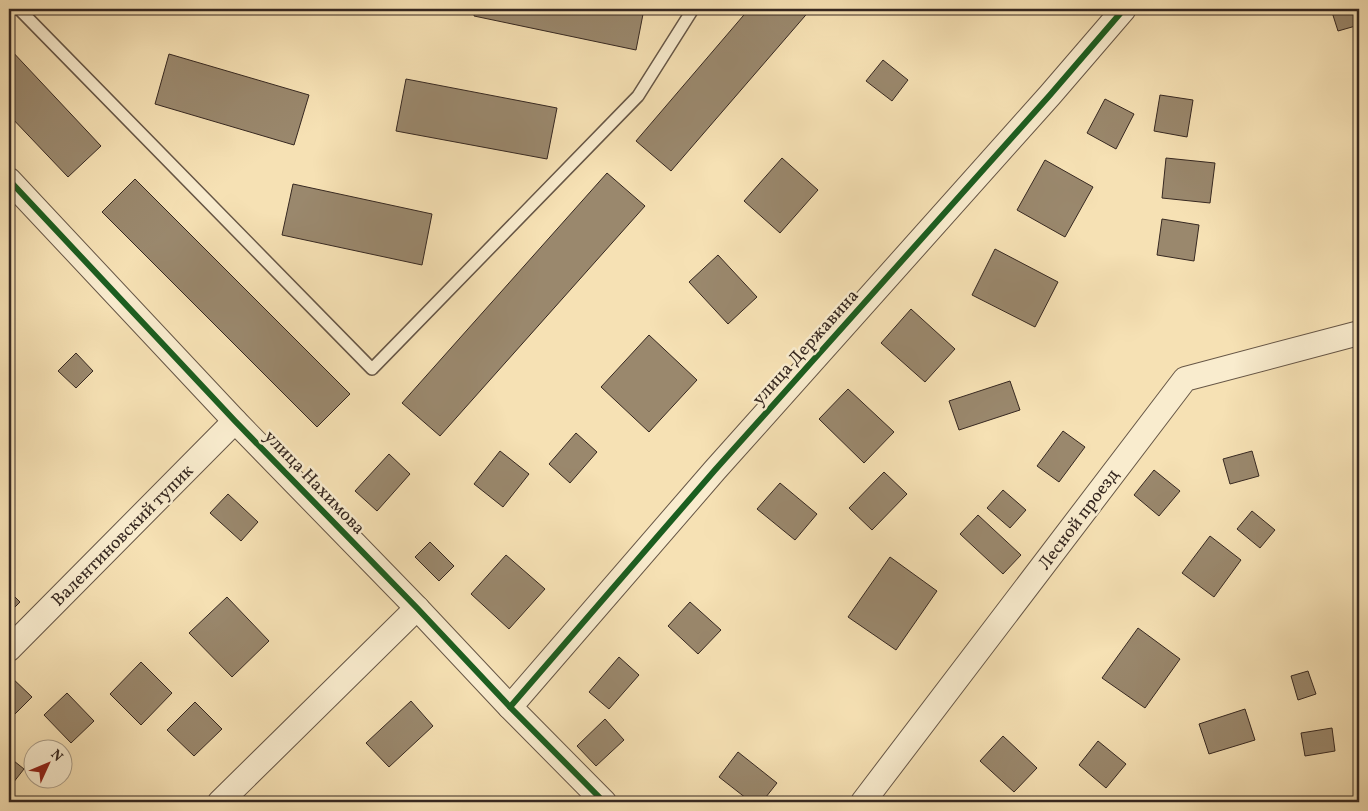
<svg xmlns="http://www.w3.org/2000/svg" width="1368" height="811" viewBox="0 0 1368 811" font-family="Vollkorn,serif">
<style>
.building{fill:#9a886d;stroke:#362821}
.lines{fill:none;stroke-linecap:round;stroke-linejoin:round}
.service-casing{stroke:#665646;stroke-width:14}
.minor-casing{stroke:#665646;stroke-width:26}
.service{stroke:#f9ecce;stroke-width:11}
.minor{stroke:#f9ecce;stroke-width:24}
.cycleway-casing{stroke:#f9ecce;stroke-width:9}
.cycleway{stroke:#1b5e20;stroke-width:6}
.labels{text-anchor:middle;stroke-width:5;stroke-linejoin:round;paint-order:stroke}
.street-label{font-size:18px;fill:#362821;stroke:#f9ecce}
</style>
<rect width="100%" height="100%" fill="#f6e1b4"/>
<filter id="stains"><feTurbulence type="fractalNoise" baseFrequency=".004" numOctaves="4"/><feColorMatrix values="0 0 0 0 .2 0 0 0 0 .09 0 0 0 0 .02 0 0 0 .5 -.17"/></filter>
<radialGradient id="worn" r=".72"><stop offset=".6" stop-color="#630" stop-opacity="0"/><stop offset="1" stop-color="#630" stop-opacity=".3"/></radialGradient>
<g class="building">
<path d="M475,9H644L636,50L474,16Z"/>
<path d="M749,9H811L671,171L636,141Z"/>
<path d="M1331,9H1359V25L1338,31Z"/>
<path d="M9,48L101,146L68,177L9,115Z"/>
<path d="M169,54L309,95L294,145L155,104Z"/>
<path d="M883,60L908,80L892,101L866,81Z"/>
<path d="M406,79L557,108L547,159L396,131Z"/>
<path d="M1160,95L1193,100L1187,137L1154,131Z"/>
<path d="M1105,99L1134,114L1116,149L1087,133Z"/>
<path d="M782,158L818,190L780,233L744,201Z"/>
<path d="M1166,158L1215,163L1210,203L1162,198Z"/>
<path d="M1045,160L1093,187L1065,237L1017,210Z"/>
<path d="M607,173L645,206L440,436L402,403Z"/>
<path d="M135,179L350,394L317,427L102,212Z"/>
<path d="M293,184L432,214L422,265L282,235Z"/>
<path d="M1162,219L1199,225L1194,261L1157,255Z"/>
<path d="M995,249L1058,282L1035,327L972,295Z"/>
<path d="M718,255L757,297L728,324L689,282Z"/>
<path d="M911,309L955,349L925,382L881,343Z"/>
<path d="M649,335L697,380L649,432L601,387Z"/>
<path d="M76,353L93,371L76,388L58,371Z"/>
<path d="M1010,381L1020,410L959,430L949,401Z"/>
<path d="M848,389L894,432L864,463L819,419Z"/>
<path d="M1063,431L1085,447L1059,482L1037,466Z"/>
<path d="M576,433L597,452L570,483L549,464Z"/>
<path d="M500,451L529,474L503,507L474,484Z"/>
<path d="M1252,451L1259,476L1230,484L1223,459Z"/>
<path d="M389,454L410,474L377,511L355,491Z"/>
<path d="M1154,470L1180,491L1159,516L1134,495Z"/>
<path d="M884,472L907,494L872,530L849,508Z"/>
<path d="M780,483L817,514L795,540L757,509Z"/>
<path d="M1003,490L1026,510L1010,528L987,508Z"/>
<path d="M228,494L258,522L241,541L210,513Z"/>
<path d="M1252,511L1275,530L1260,548L1237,529Z"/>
<path d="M978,515L1021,555L1003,574L960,534Z"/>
<path d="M1210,536L1241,560L1214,597L1182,573Z"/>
<path d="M430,542L454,566L439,581L415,557Z"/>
<path d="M506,555L545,589L509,629L471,594Z"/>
<path d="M890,557L937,591L896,650L848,617Z"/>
<path d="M9,591L20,602L9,613Z"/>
<path d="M227,597L269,641L232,677L189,633Z"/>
<path d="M690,602L721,630L698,654L668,626Z"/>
<path d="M1138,628L1180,659L1145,708L1102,678Z"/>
<path d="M619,657L639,675L609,709L589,692Z"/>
<path d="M141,662L172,693L141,725L110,694Z"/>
<path d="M1308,671L1316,694L1298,700L1291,676Z"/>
<path d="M9,675L32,697L11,718L9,716Z"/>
<path d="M67,693L94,721L71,743L44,715Z"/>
<path d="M411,701L433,726L389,767L366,743Z"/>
<path d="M195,702L222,729L194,756L167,730Z"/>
<path d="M1245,709L1255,740L1209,754L1199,724Z"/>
<path d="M605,719L624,740L596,766L577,746Z"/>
<path d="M1332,728L1335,751L1305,756L1301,733Z"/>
<path d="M1003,736L1037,768L1014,792L980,761Z"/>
<path d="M1098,741L1126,764L1106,788L1079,765Z"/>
<path d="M738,752L777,783L762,802H751L719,777Z"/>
<path d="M9,757L24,769L9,788Z"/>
</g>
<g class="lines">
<g class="service-casing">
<path id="service" d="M19,9L372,369L638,96L693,9"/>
</g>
<g class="minor-casing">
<g id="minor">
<path d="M9,180L235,421L417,608L510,707L604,802"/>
<path d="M9,649L235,421"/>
<path d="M510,707L715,470L1050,95L1124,9"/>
<path d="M220,802L417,608"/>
<path d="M863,802L1185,379L1359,333"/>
</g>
</g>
<use href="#service" class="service"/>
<use href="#minor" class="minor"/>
<g class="cycleway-casing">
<g id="cycleway">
<path d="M9,180L235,421L417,608L510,707L604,802"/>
<path d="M510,707L715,470L1050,95L1124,9"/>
</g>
</g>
<use href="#cycleway" class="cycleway"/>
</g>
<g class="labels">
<g class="street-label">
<text transform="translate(805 347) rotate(-48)" y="6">улица Державина</text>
<text transform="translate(315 482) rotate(46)" y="6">улица Нахимова</text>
<text transform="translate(1078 519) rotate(-53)" y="6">Лесной проезд</text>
<text transform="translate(122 535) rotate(-45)" y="6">Валентиновский тупик</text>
</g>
</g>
<rect width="1368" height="811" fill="none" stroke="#f6e1b4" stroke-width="30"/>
<rect x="10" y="10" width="1348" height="791" fill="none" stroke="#362821" stroke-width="2.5"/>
<rect x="15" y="15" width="1338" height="781" fill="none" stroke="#362821"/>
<g transform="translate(48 764) rotate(46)"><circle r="24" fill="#f9ecce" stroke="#ab9e89"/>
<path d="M0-4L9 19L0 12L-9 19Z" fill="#8f2418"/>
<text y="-8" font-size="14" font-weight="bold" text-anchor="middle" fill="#362821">N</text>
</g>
<rect width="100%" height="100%" filter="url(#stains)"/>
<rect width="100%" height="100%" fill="url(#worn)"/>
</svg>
